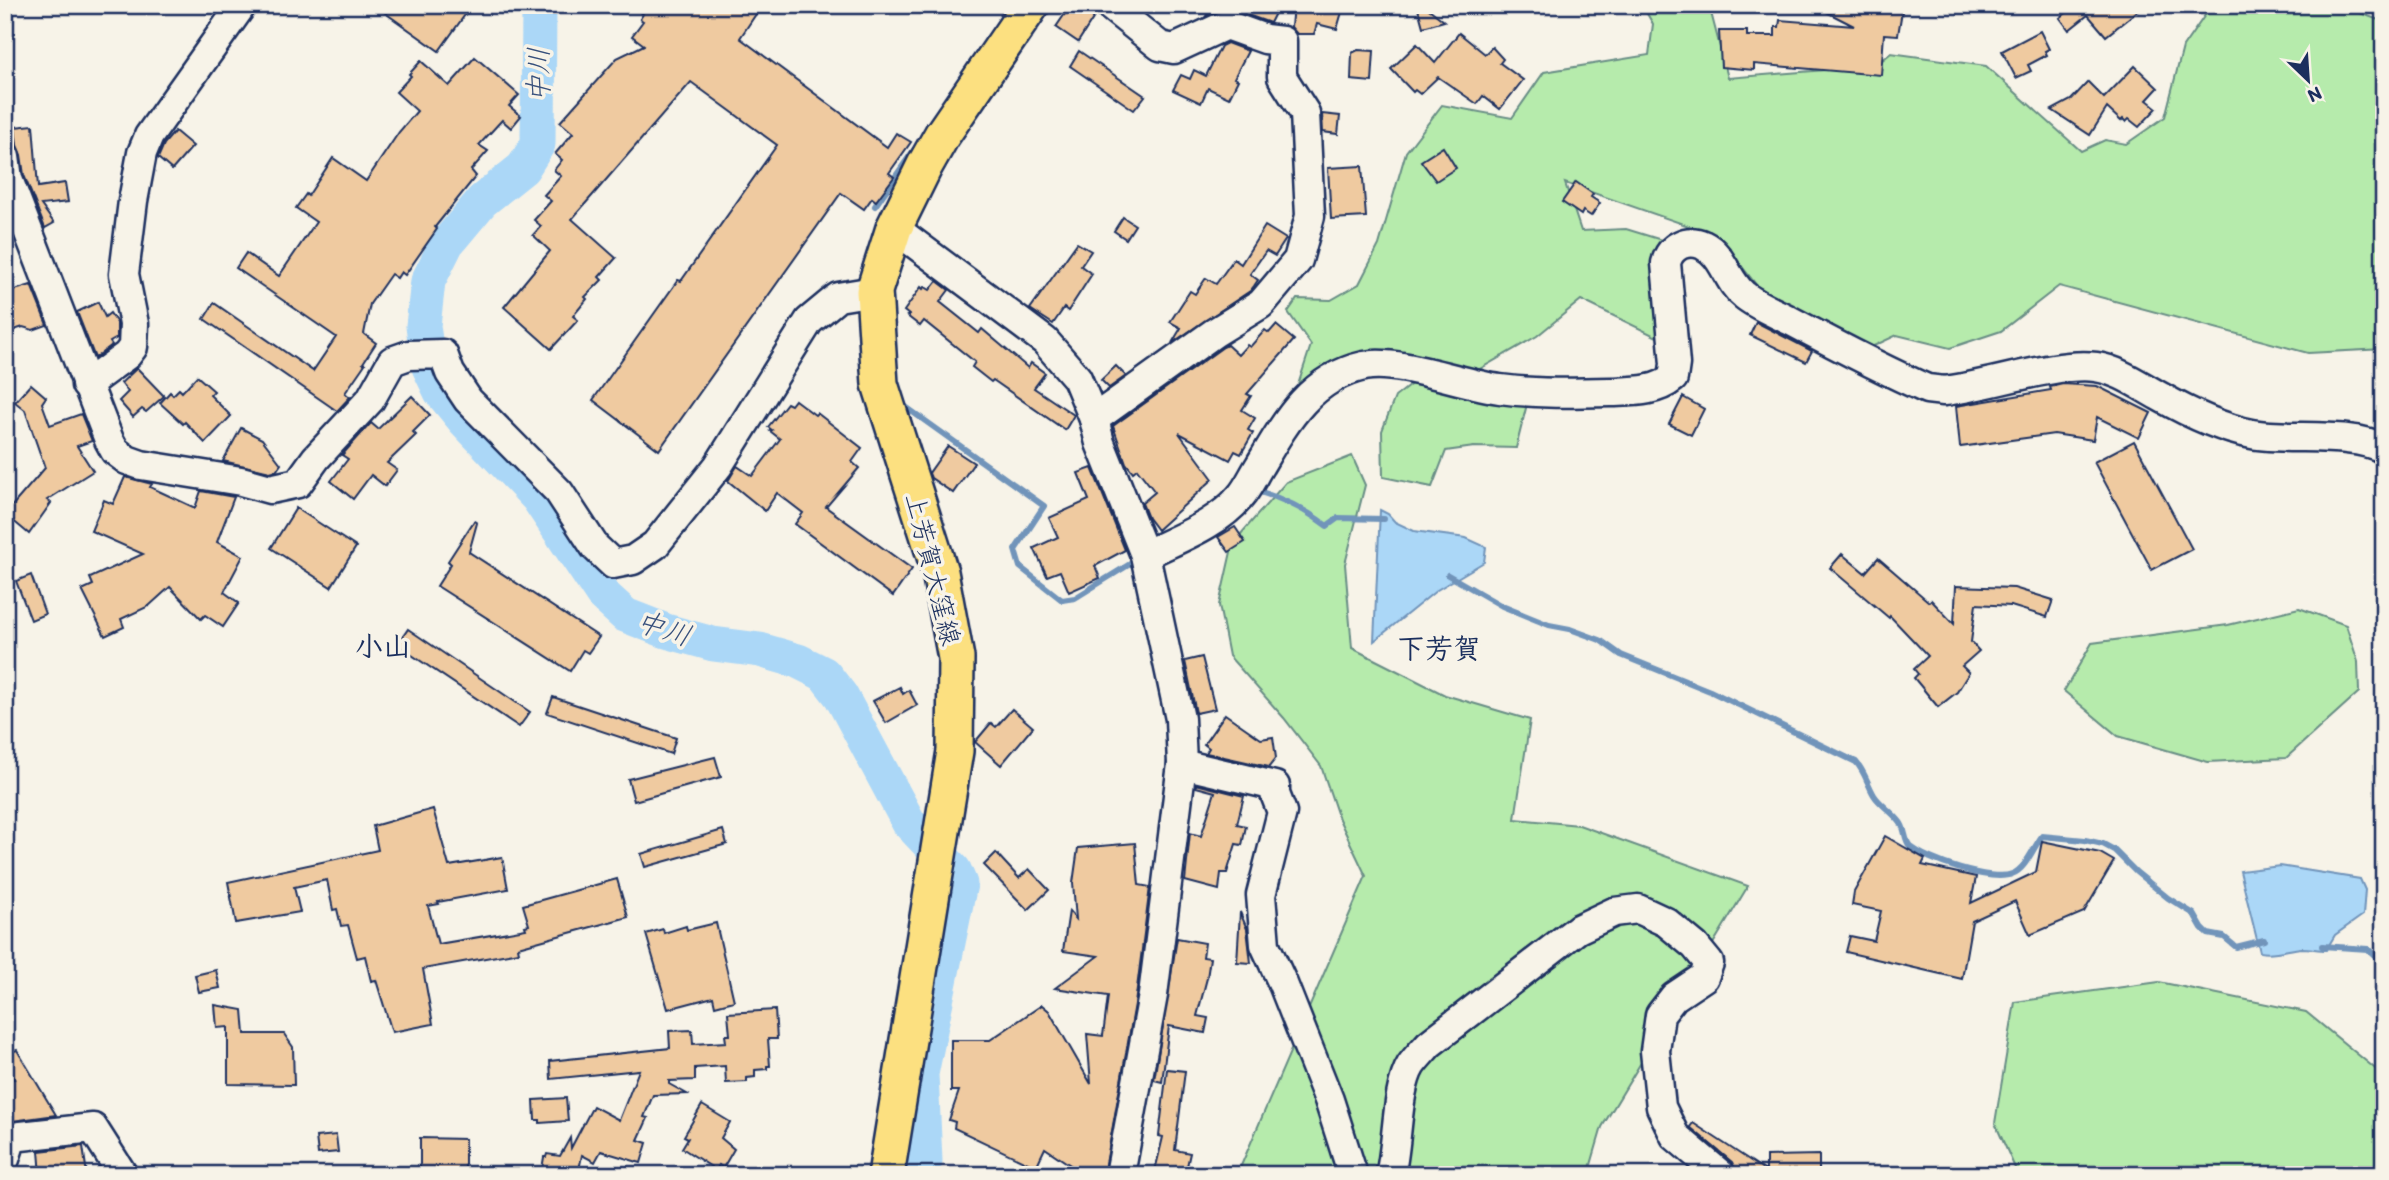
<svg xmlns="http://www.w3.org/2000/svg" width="2389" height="1180" viewBox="0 0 2389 1180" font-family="Itim,'Klee One',sans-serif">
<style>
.green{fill:#b6ebac;stroke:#688d85;stroke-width:2}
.water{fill:#abd7f7;stroke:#7194ba;stroke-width:2}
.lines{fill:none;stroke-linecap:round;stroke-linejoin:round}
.stream{stroke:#7194ba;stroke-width:6}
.river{stroke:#abd7f7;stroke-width:35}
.building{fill:#efcaa0;stroke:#1b2f5e;stroke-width:2}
.minor-casing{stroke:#1b2f5e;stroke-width:33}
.major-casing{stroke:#1b2f5e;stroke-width:40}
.minor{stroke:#f7f3e8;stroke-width:28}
.major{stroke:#fce080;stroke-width:35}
.labels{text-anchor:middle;stroke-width:7;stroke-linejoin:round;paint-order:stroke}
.street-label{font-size:26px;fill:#1b2f5e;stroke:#f7f3e8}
.water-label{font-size:28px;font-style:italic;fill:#38517d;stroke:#f7f3e8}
.neighbourhood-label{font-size:28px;font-weight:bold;fill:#1b2f5e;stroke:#f7f3e8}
</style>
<rect width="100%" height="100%" fill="#f7f3e8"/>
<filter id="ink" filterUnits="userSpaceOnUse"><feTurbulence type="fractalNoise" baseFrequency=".0143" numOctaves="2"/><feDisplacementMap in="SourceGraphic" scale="14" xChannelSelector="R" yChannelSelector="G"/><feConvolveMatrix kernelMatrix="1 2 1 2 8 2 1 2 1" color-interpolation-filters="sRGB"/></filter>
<g filter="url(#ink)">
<g class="green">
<path d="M1642,5H1709L1728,78L1875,66L1891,53L1986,66L2081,151L2105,140L2126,144L2165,117L2183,47L2212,5H2339L2384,22V349L2308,353L2059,286L2001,331L1950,348L1897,335L1865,350L1758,287L1718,236L1565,183L1581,231L1626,229L1665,241L1663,340L1581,300L1537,336L1471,374L1348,359L1298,385L1311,345L1288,312L1297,299L1331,300L1359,284L1379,245L1406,152L1442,105L1512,118L1544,72L1649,55L1653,24Z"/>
<path d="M1414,382L1528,400L1516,448L1474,447L1446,451L1432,487L1383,477L1382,431L1395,397Z"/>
<path d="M1352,456L1365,485L1345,564L1352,648L1445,695L1530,720L1515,819L1579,825L1748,886L1602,1127L1588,1175H1237L1366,876L1339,819L1321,766L1284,718L1229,656L1219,605L1233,543L1286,482Z"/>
<path d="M2299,608L2346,625L2358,662L2359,692L2286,758L2208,762L2118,736L2064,691L2092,643L2228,625Z"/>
<path d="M2159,982L2306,1012L2384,1076V1175H2018L1995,1123L2015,1002Z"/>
</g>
<g class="water">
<path d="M1380,510L1388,514L1395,522L1414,531L1466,538L1486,547L1484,562L1437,590L1374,641Z"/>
<path d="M2280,866L2360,879L2365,890L2363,915L2335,935L2326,950C2318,950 2310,948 2302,948C2288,949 2275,955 2260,952L2240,871Z"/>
</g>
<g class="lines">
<g class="stream">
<path d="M2370,5L2384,11"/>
<path d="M875,206L914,150"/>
<path d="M903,405L1044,506L1015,550L1020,567L1062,600L1075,598L1130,564"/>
<path d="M1254,490C1282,498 1304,508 1327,526L1338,518L1384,519"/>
<path d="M1448,575L1502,606L1549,625L1570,629L1600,640L1621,655L1710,691L1856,762C1865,772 1867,783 1874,795C1880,805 1893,812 1900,822C1906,829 1904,840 1910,846C1926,861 1992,882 2012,874C2026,869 2033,848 2042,836L2085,840L2103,844L2114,850L2136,872L2168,898L2194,914L2202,928L2208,934L2224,937L2236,947L2264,940"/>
<path d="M2322,946L2368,949L2384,964"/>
<path d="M925,1161L934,1175"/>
</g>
<path class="river" d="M539,5L538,144L523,168L482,201L447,243L428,281L423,326L429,367L441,392L464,420L538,498L602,594L625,615L666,631L713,644L760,650L798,661L824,674L841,696L909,823L954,870L960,884L921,1074L925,1161L905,1159"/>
</g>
<g class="building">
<path d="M374,5H472L439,51Z"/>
<path d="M631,5H750L758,11L740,38L887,147L896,133L911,142L889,173L894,177L876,201L872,198L864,209L841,193L659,450L593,400L678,280L681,281L777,145L691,82L572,219L616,258L599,277L602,280L585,297L587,299L573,316L578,320L551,349L504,307L550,251L533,235L541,226L534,220L551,201L544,195L561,176L554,170L562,160L555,154L573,133L560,122L617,58L644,45L632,36L643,21L640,19L643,14Z"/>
<path d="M1071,5H1093L1096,14L1078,42L1056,27Z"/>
<path d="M1213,5H1279L1270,23L1231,9L1219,10L1206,16Z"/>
<path d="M1293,5H1344L1337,29L1317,24L1314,34H1297L1291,27Z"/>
<path d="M1417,5H1424L1444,21L1423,27Z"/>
<path d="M1813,5H1903L1898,35L1884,34L1881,75L1754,64V70L1721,67L1719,31H1747V36H1775V27H1779L1780,20L1854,26Z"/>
<path d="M2076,5H2145L2106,36L2088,15L2069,30L2060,18Z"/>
<path d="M2040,31L2049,49L2045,51L2047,55L2028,65L2031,71L2016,78L2002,51Z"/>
<path d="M1459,33L1485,54L1492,47L1503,59L1500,63L1523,80L1500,109L1483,96L1477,104L1438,77L1420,94L1415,90L1413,92L1391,69L1417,44L1435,63Z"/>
<path d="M1227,43L1248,51L1234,78L1238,80L1229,98L1208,88L1201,103L1173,90L1181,75L1190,79L1194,70L1206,76L1221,46Z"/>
<path d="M1358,50L1374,51L1372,82L1351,80L1352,53Z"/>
<path d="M1079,51L1145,96L1134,110L1070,66Z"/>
<path d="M475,57L519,95L509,106L521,116L511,128L502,120L479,145L488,151L471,170L476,176L435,227L437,229L405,275L401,272L397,278L391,274L370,304L364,334L376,343L363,363L365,364L345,393L350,397L337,411L204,319L214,303L313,371L336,337L236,268L246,253L279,276L316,222L296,208L306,194L308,196L333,158L366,181L399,132L417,111L396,92L411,76L409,74L421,61L449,86Z"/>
<path d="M2135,66L2158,88L2147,100L2157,108L2139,127L2129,119L2126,122L2123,119L2121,121L2107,108L2090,135L2052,110L2071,100L2088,82L2104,98Z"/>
<path d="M1322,114L1340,116L1338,134L1323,132Z"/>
<path d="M33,125L38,187L65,183L68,202L41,205L54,223L45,228L24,175L21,155L17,145L15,127Z"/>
<path d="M175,131L193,146L172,170L158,158L164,144Z"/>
<path d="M1443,147L1456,168L1436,181L1421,161Z"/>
<path d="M1362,166L1366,217L1331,219L1328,168Z"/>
<path d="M1576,182L1593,194L1591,197L1600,203L1591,216L1583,211L1581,215L1562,202Z"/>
<path d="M1123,217L1135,225L1126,239L1114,231Z"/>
<path d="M1265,226L1286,239L1275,256L1266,251L1250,274L1258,280L1254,286L1250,291L1172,343L1181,328L1170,322L1190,291L1195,294L1206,278L1216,284L1234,259L1241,264Z"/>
<path d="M1077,243L1091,251L1081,266L1092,274L1068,311L1064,308L1053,324L1030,309Z"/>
<path d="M937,281L949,290L940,302L979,333L982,329L1028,368L1031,363L1045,373L1034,388L1074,415L1065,430L993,380L991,382L972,367L975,362L924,321L920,326L907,316L909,315L904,311L921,287L923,289L925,287L930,290Z"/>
<path d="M31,285L47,325L33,330L23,327L5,333V293Z"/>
<path d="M98,302L105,317L110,313L117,323V338L110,342L112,345L95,358L77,312Z"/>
<path d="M1756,322L1812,351L1806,362L1750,335Z"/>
<path d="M1276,325L1294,340L1247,394L1251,396L1242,410L1255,418L1248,430L1253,433L1241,454L1235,451L1230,460L1179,433L1213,479L1157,530L1148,518L1142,503L1155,492L1137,469L1133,472L1126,463L1113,426L1223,347L1227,345L1238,355L1247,345L1250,347L1265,330L1269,333Z"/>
<path d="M1116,366L1126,376L1109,388L1101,380Z"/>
<path d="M137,368L164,396L146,412L142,409L133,417L119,401L128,392L121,383Z"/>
<path d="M197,376L214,391L210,395L231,416L205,443L185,422L183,424L160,403L170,392L173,395L179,389L182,392Z"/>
<path d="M31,384L46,397L42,403L50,425L81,414L92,441L77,446L93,471L47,500L51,503L29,534L5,514L45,468L25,410L15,402Z"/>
<path d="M2063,384L2097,386L2151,413L2139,438L2097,417L2093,440L2054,434L1960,447L1956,406L2051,390L2050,387Z"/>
<path d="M412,396L430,415L413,432L416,435L387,463L397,470L385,486L371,475L353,499L331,481L348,459L342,455L371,423L378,429Z"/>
<path d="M1683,397L1704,409L1691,435L1669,424Z"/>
<path d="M795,400L815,415L817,413L862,448L852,462L859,468L826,507L912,569L893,596L795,524L803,513L777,493L765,511L728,481L737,466L752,476L780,439L770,431L772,430L768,427L787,403L791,405Z"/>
<path d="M241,428L262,439L281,464L277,470L270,472L223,461Z"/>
<path d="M2134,441L2192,549L2152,570L2094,462Z"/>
<path d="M948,446L974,463L953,493L931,478L929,473Z"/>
<path d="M1092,468L1125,550L1095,566L1100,578L1069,592L1060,571L1047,576L1034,548L1058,537L1049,518L1089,500L1078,473Z"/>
<path d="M125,477L152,484L150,487L195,508L201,491L234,497L217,542L243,556L224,592L239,603L223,627L205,615L201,619L170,587L149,606L121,619L124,627L105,636L82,590L93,585L90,578L143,554L91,531L104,500L113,504Z"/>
<path d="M296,508L356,547L331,587L271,548Z"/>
<path d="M474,521L477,523L469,552L599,637L588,653L583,650L570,671L437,586L451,564L448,561Z"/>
<path d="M1235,527L1245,542L1229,552L1218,537Z"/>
<path d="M1842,554L1865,573L1878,558L1929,602L1931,600L1954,624L1956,586L2014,588L2053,600L2047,617L2011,606L1976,604L1971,642L1979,651L1962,666L1969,673L1957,692L1938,707L1914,678L1918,674L1914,669L1928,656L1890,616L1889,618L1830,568Z"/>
<path d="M31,575L45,614L31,620L16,581Z"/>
<path d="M408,629L530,712L519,727L397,645Z"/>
<path d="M1202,657L1215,709L1196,713L1185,661Z"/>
<path d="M900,687L903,694L909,690L917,705L886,723L873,701Z"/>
<path d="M553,697L676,738L671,754L547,713Z"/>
<path d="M1012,709L1033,727L1001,765L975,742L991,723L996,727Z"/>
<path d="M1225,714L1261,739L1273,737L1276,758L1269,767L1206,753L1209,748L1204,744Z"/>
<path d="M715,757L721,777L634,801L628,779Z"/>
<path d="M1196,784L1244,796L1237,824L1246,826L1242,845L1236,844L1227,873H1221L1219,890L1185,881L1190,833L1201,836L1215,792L1196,787Z"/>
<path d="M433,809L449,866L502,857L508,889L438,902L439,904L428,906L438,944L526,929L525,926L529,925L523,905L617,879L628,917L518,947L519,952L423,969L433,1024L392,1032L376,980L371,981L365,956L357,958L348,925L341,926L337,909L333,910L327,880L294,887L300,912L236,923L228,882L378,850L373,826Z"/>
<path d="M723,830L727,844L645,867L641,854Z"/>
<path d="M1885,836L1925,859L1922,865L1976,877L1971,903L2036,872L2042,841L2100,853L2114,861L2084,912L2030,935L2015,901L1972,921L1962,979L1846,952L1850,936L1874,941L1881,911L1852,905L1854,892Z"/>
<path d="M1135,843L1139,885L1150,887L1135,1004L1104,1175H1085L1045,1148L1036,1167L954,1128L955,1122L949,1120L959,1091H951V1040H990L1042,1005L1049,1011L1091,1084L1087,1034L1103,1036L1108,996L1055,988L1098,956L1063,951L1069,911L1076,919L1073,883L1078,848Z"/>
<path d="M996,853L1019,878L1029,869L1049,890L1028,910L984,865Z"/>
<path d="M1240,912L1247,929L1251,963L1237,962Z"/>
<path d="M716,923L734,1001L715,1006L713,997L668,1009L646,934L663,929L664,933L686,926L687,930Z"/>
<path d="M1177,938L1205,943L1203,957L1210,958L1207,978L1197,1016L1208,1018L1205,1033L1169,1026L1162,1082L1154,1080Z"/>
<path d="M216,970L220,988L199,992L195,975Z"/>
<path d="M215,1005L243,1010L245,1034H284L293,1047L294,1085L228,1084V1027L217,1028Z"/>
<path d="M775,1010L777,1039H768L770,1066H767V1069L755,1070V1077L747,1078V1082L726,1083L725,1066L695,1068V1080L669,1081V1084L687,1094L653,1095L644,1117L648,1118L638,1140L647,1143L641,1163L601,1151L595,1162L582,1155L578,1175H541L544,1157H546L547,1154L560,1156L570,1138L571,1148L593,1106L619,1120L639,1070L551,1079L550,1061L670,1048L669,1031L692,1030L693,1044L726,1042L725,1035H730L728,1013Z"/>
<path d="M17,1050L56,1115L5,1122V1081L14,1079L5,1065V1054Z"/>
<path d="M1167,1069L1185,1071L1175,1150L1190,1153L1185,1175H1154L1163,1137L1159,1136Z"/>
<path d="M566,1098L568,1121L540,1123V1120H535L534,1100Z"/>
<path d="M702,1105L730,1122L721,1138L734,1149L723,1168L719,1165L716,1170L682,1148L688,1138L684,1136Z"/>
<path d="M1693,1123L1766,1171V1156L1819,1155V1173L1738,1175L1732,1162L1690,1127Z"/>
<path d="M336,1135L338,1152L318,1154L316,1137Z"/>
<path d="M420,1138L465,1139V1175H420Z"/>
<path d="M83,1146L87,1175H41L39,1151Z"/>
</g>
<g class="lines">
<g class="minor-casing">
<g id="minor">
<path d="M5,157L8,179L109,440L115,451L127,460L141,465L241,481L270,489L298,483L316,458L370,400L392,361L409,355L443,354L450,373L468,400L559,492L595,547L613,564L633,560L655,545L718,466L809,321L838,297L874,291"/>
<path d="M894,228L1045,341L1077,378L1094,419L1100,443L1145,555L1180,719L1182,764L1153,995L1120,1175"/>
<path d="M86,385L127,355L133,347L134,324L124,274L133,201L142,153L149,136L242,5"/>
<path d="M1094,419L1214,333L1261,304L1298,260L1310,216L1305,113L1282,77V41L1265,39L1226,25L1174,49L1160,46L1109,5"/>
<path d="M1145,555C1176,539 1217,525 1240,497C1248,488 1253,476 1260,465C1286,421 1310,378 1364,366C1399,359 1462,384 1500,389C1537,394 1574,393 1612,392C1633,391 1656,392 1673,378L1675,364L1666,263C1670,246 1687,238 1703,245C1724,255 1727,282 1744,295C1757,306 1776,313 1791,321C1836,345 1881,369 1927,389L1944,391C1989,386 2054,362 2096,367C2118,370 2139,385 2159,396C2187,412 2220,428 2252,434C2289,441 2352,431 2384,449"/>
<path d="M1182,764L1275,786V794L1282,812L1261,895L1265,945L1283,984L1329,1100L1353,1175"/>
<path d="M5,1159L12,1137L93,1128L123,1175"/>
<path d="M1390,1175C1398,1145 1396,1089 1411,1065C1416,1058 1423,1051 1429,1044L1578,929L1614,912L1638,909L1666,922L1695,946L1709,963L1704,977L1674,997L1660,1015L1655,1051L1661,1107L1675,1136L1721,1175"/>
</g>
</g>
<g class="major-casing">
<path id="major" d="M886,1175L955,751L956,658L940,572L880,384L874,291L894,228L925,165L942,135L1031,5"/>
</g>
<use href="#minor" class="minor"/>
<use href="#major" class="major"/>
</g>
</g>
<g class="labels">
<g class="street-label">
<text transform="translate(933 569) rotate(76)" y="9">上芳賀大窪線</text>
</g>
<g class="water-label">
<text transform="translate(538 75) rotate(-90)" y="10">中川</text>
<text transform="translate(664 628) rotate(18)" y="10">中川</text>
</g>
<g class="neighbourhood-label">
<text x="383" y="656">小山</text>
<text x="1439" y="658">下芳賀</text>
</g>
</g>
<rect width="2389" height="1180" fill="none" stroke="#f7f3e8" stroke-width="28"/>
<rect x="14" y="14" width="2361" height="1152" fill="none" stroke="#1b2f5e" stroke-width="2.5" filter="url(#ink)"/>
<g transform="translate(2308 80) rotate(155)" stroke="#f7f3e8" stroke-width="5" paint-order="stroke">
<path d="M0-5L12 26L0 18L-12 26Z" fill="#1b2f5e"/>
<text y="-10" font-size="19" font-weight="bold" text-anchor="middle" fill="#1b2f5e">N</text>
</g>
</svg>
